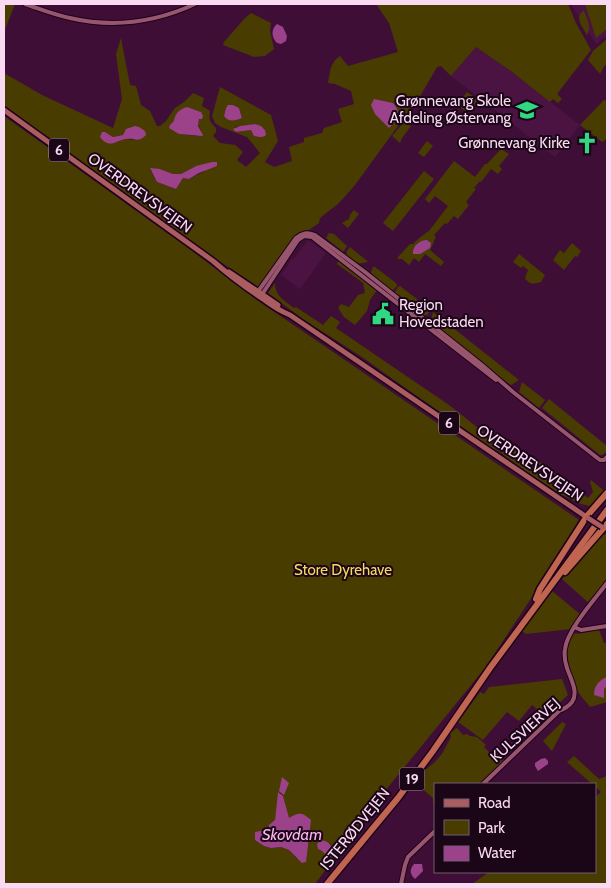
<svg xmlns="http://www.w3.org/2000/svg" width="611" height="888" viewBox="0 0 611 888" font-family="Cabin,sans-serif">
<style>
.built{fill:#4b1342}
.green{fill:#493c01;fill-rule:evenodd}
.water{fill:#9b428b}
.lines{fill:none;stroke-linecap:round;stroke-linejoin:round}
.secondary-casing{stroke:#20001b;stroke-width:6}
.primary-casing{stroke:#20001b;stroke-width:8}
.highway-casing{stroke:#20001b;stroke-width:9}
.secondary{stroke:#98566e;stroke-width:4}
.primary{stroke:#a95d61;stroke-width:5}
.highway{stroke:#c0654f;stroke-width:6}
.primary-bridge-casing{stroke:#20001b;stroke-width:8;stroke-linecap:butt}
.primary-bridge{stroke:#a95d61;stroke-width:5}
.labels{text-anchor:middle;stroke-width:4;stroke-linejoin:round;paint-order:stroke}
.shield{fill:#1a0617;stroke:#b79ab0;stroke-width:1}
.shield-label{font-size:14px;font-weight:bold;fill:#fadaf2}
.poi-label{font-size:15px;fill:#fadaf2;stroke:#1a0617;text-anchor:end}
.street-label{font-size:15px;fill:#fadaf2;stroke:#1a0617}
.park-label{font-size:15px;fill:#f9da60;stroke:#1a0617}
.water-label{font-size:16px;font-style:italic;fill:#fdb6ed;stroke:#1a0617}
</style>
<rect width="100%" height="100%" fill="#3f0e37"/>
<g class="built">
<path d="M571,4H607V35L596,44Z"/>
<path d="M476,47L512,72L580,125L555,157L451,76Z"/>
<path d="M308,240L326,253L300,289L281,275L292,259H294Z"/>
</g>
<g class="green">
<path d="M4,4H15L4,32Z"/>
<path d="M376,4H568L576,23L591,50L557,94L562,99L558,103L553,99L550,102L512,72L476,47L451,76L441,66L437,67L422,93L355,185L339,203L320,218L319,223L309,230L297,234L258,288L215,258L4,106V73L42,95L113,128L122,99L116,54L121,38L130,85L136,86L141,105L150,111L157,126H160L166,121L175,108L184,102L193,93L204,98L202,106L210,111C209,121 209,121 216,128V132L213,136L220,143L235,145L243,152L237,160L246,167L260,153L247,137L221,127L215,123L212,116L220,87L271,115L278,141L265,162L274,167L292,161L289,147L304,142V138L322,133L324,128L342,122L338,109L354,104L351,91L335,84L328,83C330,73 330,62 340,56L348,66L398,52L389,23ZM233,105L239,108L242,118C234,121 230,121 224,116L226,108ZM192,109L201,112L198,124L201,131L197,136L179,134L170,125ZM255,124L265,129L264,136L256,137L251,130L236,132L235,127ZM105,132L113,137L123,135L125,132L135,140L126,139L114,143ZM196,166L205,171L189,179L183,178L176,189L157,182L150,169H160L173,174H181Z"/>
<path d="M585,4H607V29L596,38Z"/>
<path d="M583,11H584C587,19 592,27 587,35C583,27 574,18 583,11Z"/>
<path d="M251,13L271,23L270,31L274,49L265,56L254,57L223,45L224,42L245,18Z"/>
<path d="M607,39V65H605L600,74L588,60L593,51Z"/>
<path d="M467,92L478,100L468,113L457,105Z"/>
<path d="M604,100L607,101V139L602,142L580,125Z"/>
<path d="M4,116L195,253L254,298L579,520L538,588L485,668L372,807L315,884H4ZM279,792L283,796L297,859L289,850L281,847L271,848L264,846L255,840L256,832L270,829L275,820Z"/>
<path d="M404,121L411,126L402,138L400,143L392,136L403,123Z"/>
<path d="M427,141L433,146L424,157L418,153Z"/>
<path d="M501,149L509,154L499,166L502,169L498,174L491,169L481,182L480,181L474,188L476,189L466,202L469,205L458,219L454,216L447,224L445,223L434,235L436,237C433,241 433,246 430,250L444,262L441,266L425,254L419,262L414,258L409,265L402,259H398L397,258L410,244H413C416,241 426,232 429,231L448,206L435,196L429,203L425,199L454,161L475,177L485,164H487Z"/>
<path d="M424,171L434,179L393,231L383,223Z"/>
<path d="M354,210L359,214L348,228L342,223L349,219L350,215Z"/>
<path d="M329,233L334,234L347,246L343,252L326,238Z"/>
<path d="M572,243L581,251L577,257L575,256L564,270L553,260L560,250L564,253Z"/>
<path d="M350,247L366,260L368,262L357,264L346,255L347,251Z"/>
<path d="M519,254L545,275L541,282C535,284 529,285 525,278L528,270L523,266L521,268L513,262Z"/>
<path d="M338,261L377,290L370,300L367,311L355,325L344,317L338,308L341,304L349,307L358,295L365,293L363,283L337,264Z"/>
<path d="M373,267H375L396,283L397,286L392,291L372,276L371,272Z"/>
<path d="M275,283C275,296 285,301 294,308L296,307L323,325L331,316L340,322L336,328L449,405L510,453L515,449L526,458L529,454L588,498L593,492L590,482L591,480L603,490L607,487V489L593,507L578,503L560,494L518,466L500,452L492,448L394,380L365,359L303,319L268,293Z"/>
<path d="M400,286L431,310L427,315H421L394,293L398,287Z"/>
<path d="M433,312L519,380L511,385L500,377L431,321Z"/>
<path d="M522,382L545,400L539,408L519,392Z"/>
<path d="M549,399L607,446V452L602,455H600L542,408Z"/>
<path d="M602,533L607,535V581L590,604L562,579Z"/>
<path d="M552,591L581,615L571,629L526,634L522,631Z"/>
<path d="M599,630L604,643H606L607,645V702L590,707C586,701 579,695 576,688C567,671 562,649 574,633L576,634Z"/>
<path d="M562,679L568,695L557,705L554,704L544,715L532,705L519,721L507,712L483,740L458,722L480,692L484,694L489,687Z"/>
<path d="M562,722L566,724L552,751L543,741Z"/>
<path d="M457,728L463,735L467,734L470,736L477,737L486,745L484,747L491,754L496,749L505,761L481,784H435V807L433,802V798L415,783L424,771L435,762L442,754L451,737L450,733Z"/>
<path d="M574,756L599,779L607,776V884H472L489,872H595V797L601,792L595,786V784H592L567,762Z"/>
</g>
<g class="water">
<path d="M277,24L283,27L287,36L286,41L281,44L277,43C271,37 271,29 277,24Z"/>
<path d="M374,99L393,103C402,114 398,119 389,128L375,114L371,105Z"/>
<path d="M228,105H233L239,108L242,118C235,121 228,122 224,116L226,108Z"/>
<path d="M187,107L201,112L203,116L202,119H199L198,126L203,135L202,136L179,134L169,128L170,125L174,121C175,113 180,109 187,107Z"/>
<path d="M255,124L261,126L265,130L266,135C263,138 258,137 254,136L251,130L236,132L233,129L240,126Z"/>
<path d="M135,126L139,127L145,131L146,135C138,143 136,138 127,139C116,140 110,150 100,137L102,132H105L113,137L123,135L126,129Z"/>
<path d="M212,162H217V166L199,173L189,179L183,178L176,189L157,182L150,168L160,169L173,174H181L196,166Z"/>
<path d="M427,240L431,243L430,248L420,254H413C412,246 420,240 427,240Z"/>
<path d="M607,677V686L604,689V698L594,695C594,686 599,680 607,677Z"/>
<path d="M545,758L548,761V764L538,771L535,766V763L541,759Z"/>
<path d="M282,777L289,783L284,795L279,791Z"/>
<path d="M278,792L283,796L289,818C299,812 302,812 311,820L306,862L302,863L289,850L281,847L271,848L264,846L255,840V832L269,829V825L275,820Z"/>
<path d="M321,840C330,841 334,848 331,856C325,856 323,850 318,849L317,844Z"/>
<path d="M414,864H422L423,871L415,879C410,874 409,870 414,864Z"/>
</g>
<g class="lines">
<g class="secondary-casing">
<g id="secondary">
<path d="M25,4C40,9 55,15 70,18C113,28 156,22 195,4"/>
<path d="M257,293L296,238C302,233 307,232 315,235L365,272L482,365L513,392L600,460H604L607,457"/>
<path d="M261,296L298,240L304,236L312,237L496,380"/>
<path d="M574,627L581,630L607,626"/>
<path d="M483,784L559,711C564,709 569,706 572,702C579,692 570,678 567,668C565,662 564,655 565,649C567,630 595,599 607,583"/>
<path d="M401,884L405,865L408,857L435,831"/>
</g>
</g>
<g class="primary-casing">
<g id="primary">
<path d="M4,110L213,261C229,275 245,287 263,299C271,305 280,311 290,315L588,518"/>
<path d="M229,272L278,305"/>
</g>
</g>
<g class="highway-casing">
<g id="highway">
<path d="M565,572L607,524"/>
<path d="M536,599L540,589L587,516L607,493"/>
<path d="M327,884L369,833L398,798L433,751L490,668L607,510"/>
</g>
</g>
<use href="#secondary" class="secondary"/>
<use href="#primary" class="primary"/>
<use href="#highway" class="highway"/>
<g class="primary-bridge-casing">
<path id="primary-bridge" d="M588,518L602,527"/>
</g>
<use href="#primary-bridge" class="primary-bridge"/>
</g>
<defs>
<g id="school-bare" transform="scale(1.725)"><path d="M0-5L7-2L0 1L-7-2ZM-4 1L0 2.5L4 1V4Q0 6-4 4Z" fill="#31d882" stroke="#1a0617" stroke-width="2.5" paint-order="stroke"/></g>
<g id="church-bare" transform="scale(1.725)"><path d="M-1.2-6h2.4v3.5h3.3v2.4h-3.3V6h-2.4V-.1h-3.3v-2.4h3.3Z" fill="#31d882" stroke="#1a0617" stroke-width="2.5" paint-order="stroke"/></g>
<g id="civic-bare" transform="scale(1.725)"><path d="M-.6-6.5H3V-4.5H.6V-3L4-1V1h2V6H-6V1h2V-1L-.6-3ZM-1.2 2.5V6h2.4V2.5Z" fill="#31d882" stroke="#1a0617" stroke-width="2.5" paint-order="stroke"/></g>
</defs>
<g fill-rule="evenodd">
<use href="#school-bare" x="527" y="110"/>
<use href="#church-bare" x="587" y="143"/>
<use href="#civic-bare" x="383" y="314"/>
</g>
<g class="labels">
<g class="shield">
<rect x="49" y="138.5" width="20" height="23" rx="4"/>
<rect x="439" y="411.5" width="20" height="23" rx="4"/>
<rect x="399.5" y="767.5" width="25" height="23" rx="4"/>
</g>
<g class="shield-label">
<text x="59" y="155">6</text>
<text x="449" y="428">6</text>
<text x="412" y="784">19</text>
</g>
<g class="poi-label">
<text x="511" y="106">Grønnevang Skole<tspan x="511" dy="17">Afdeling Østervang</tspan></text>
<text x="570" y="148">Grønnevang Kirke</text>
<text x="399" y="310" text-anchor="start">Region<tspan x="399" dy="17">Hovedstaden</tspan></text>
</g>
<g class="street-label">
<text transform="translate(140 193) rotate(36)" y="5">OVERDREVSVEJEN</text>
<text transform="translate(530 463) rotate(34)" y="5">OVERDREVSVEJEN</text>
<text transform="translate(525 730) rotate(-42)" y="5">KULSVIERVEJ</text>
<text transform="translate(355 829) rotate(-51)" y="5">ISTERØDVEJEN</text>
</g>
<g class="park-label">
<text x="343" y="575">Store Dyrehave</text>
</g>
<g class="water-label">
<text x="292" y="840">Skovdam</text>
</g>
</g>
<rect width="611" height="888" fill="none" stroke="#fadaf2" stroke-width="10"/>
<rect x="434" y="783" width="162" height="90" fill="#1a0617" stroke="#745b6f"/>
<rect x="444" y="799" width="25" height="8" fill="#a95d61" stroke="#745b6f"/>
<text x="478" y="808" font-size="15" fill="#fadaf2">Road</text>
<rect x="444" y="820" width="25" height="15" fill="#493c01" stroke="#745b6f"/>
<text x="478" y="833" font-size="15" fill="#fadaf2">Park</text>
<rect x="444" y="846" width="25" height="15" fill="#9b428b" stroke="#745b6f"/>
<text x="478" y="858" font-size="15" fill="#fadaf2">Water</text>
</svg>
